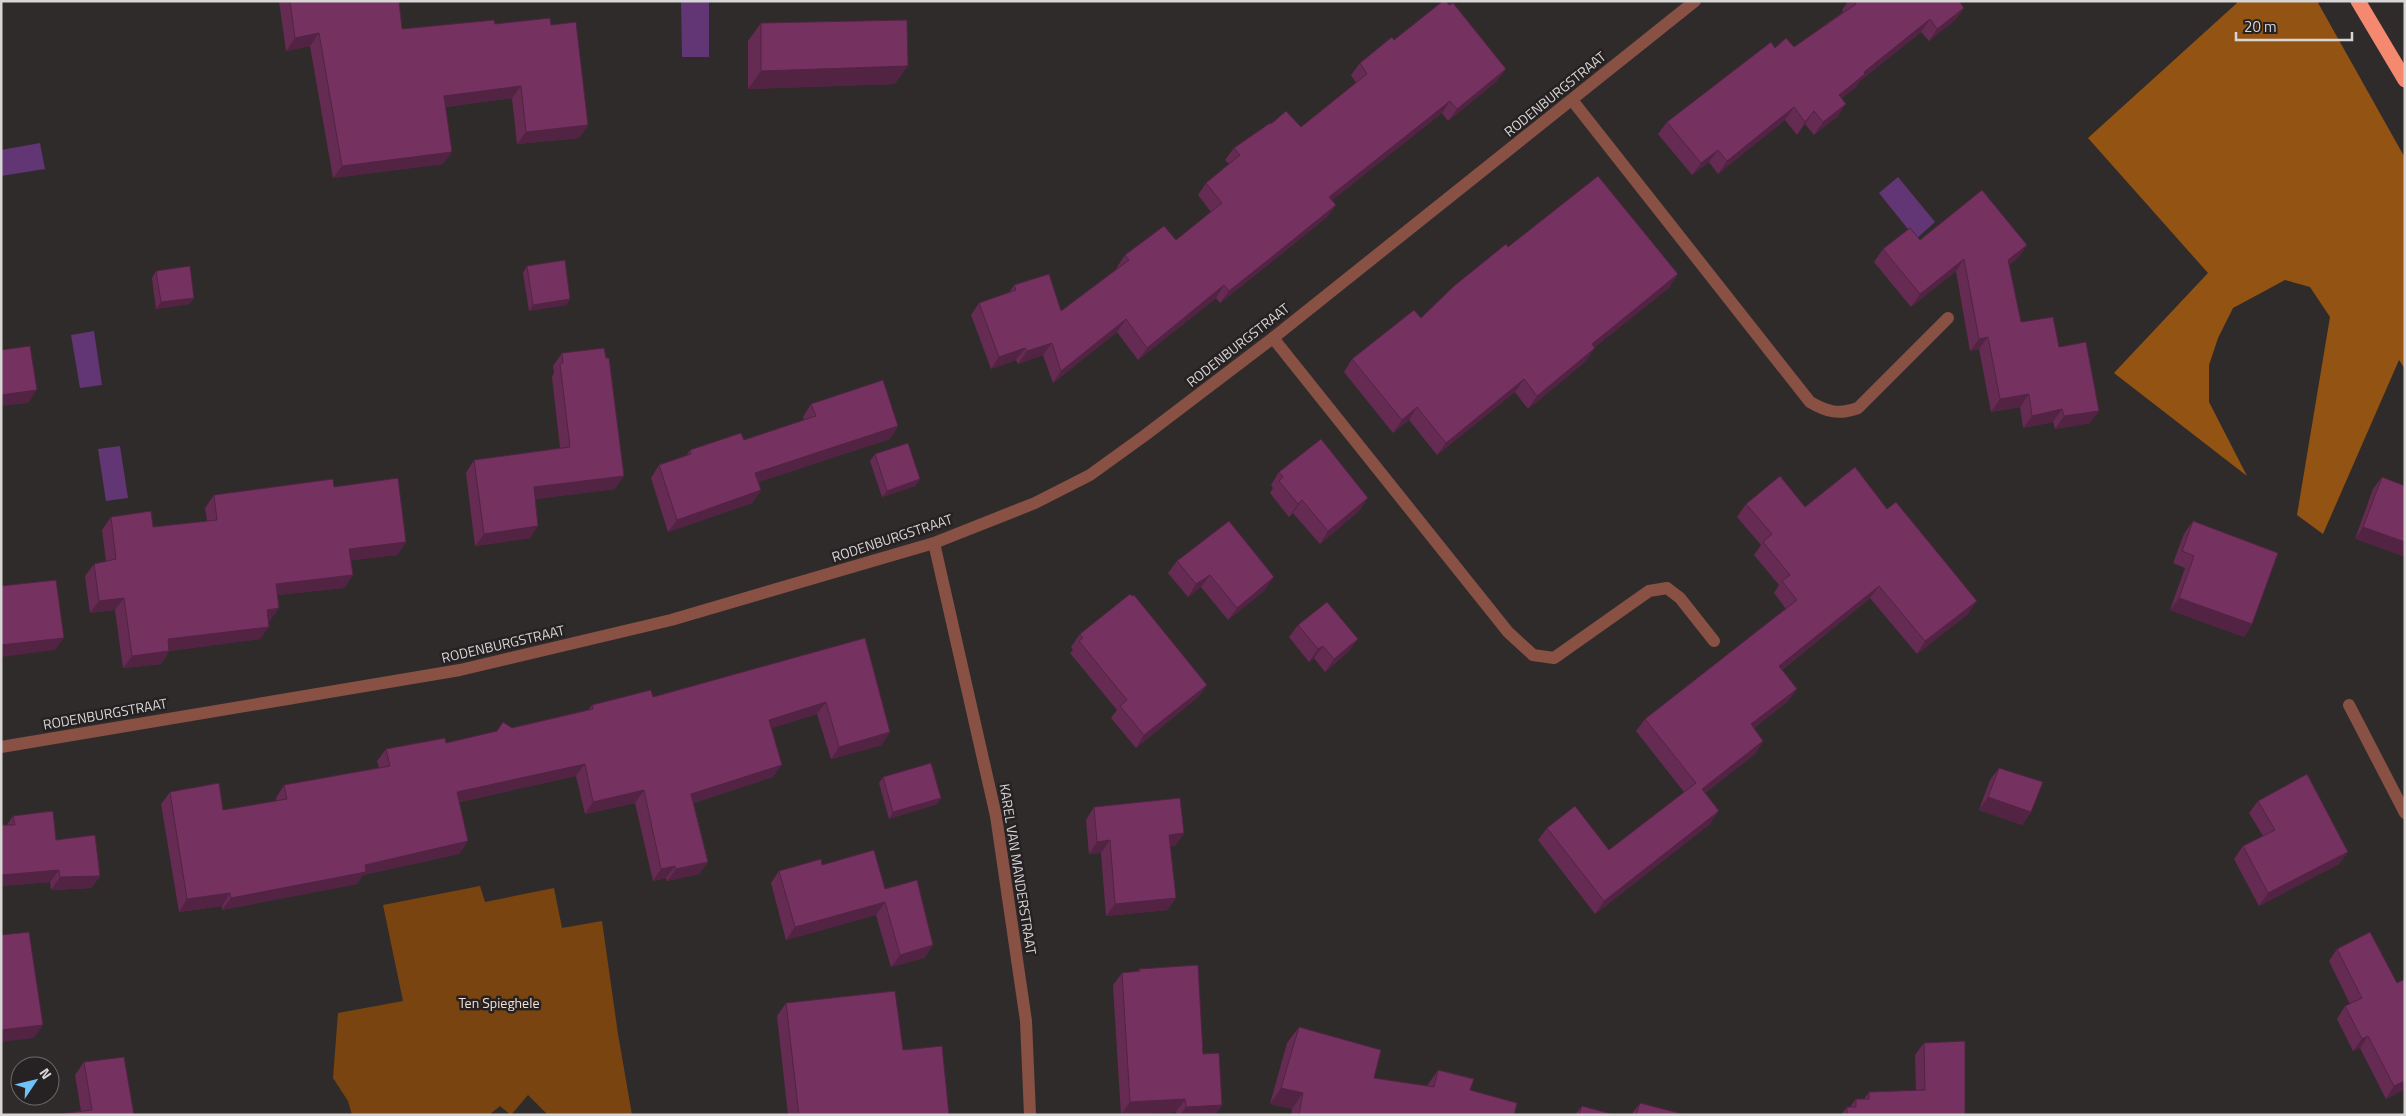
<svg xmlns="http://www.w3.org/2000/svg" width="2406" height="1116" viewBox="0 0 2406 1116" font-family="'Titillium Web',sans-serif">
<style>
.green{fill:#79440f}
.forest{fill:#935413}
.water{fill:#623574}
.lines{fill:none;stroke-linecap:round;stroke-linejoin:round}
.lane{stroke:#885144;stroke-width:12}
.street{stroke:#885144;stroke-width:12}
.highway{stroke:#f48970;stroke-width:15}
.wall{fill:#652b53}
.shaded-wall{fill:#522343}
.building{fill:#753260;stroke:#522343}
.labels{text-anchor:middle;stroke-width:5;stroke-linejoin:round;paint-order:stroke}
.street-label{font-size:14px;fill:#d8d5d5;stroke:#262122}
.park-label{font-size:14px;fill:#f3e0d2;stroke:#262122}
</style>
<rect width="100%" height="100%" fill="#302b2b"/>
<path class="green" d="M480,886L485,902L554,888L562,928L602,921L618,1034L632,1115H548L528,1095L511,1115L500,1106L489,1115H352L348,1101L333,1078L338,1013L403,1001L383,905Z"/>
<path class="forest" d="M2236,1H2317L2405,158V369L2399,360L2323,534L2297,515L2330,317L2310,287L2285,280L2233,308L2218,338L2209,365V402L2247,476L2114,373L2208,273L2088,138L2237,3Z"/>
<g class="water">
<path d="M681,1H709V57H682Z"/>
<path d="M40,143L45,169L1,176V150Z"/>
<path d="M1898,177L1935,222L1916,239L1879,193Z"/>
<path d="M94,331L102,385L80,388L71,335Z"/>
<path d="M120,446L128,498L106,501L98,449Z"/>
</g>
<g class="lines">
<g class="lane">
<path d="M1572,100L1810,402C1827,412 1839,415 1858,408L1948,318"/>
<path d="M1273,338L1508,632L1533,655L1554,658L1649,591L1667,588L1680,598L1714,641"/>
</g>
<g class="street">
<path d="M934,543L996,816L1026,1021L1030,1115"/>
<path d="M2349,705L2405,813"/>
<path d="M1,747L460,670L671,620L934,543L1035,503L1090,475L1144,436L1273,338L1695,1"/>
</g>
<path class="highway" d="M2358,1L2405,80"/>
</g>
<g class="wall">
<path d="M279,1H399L402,29L495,24L551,25L588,125L579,138L517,144L512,98L446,107L443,164L333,178L310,46L286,51Z"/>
<path d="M1848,1H1959L1964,8L1955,20L1929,41L1921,32L1860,81L1856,87L1841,98L1838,116L1814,135L1805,124L1797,135L1785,120L1718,174L1709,162L1692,175L1658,134L1667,122L1775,48L1794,47L1843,12L1842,10Z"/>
<path d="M761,23L895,84L748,89V41Z"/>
<path d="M1394,40L1497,81L1448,121L1442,113L1332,200L1336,205L1327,217L1259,272L1220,303L1216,298L1138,360L1117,332L1053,383L1043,355L1018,364L1016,360L991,369L971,315L979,303L1009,293L1014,285L1061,311L1118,269L1117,267L1125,255L1176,240L1211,212L1198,195L1206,183L1229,164L1225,160L1234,148L1271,124L1301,127L1356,83L1351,75L1360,63Z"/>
<path d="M1920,240L2027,245L2018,258L2009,265L2021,322L2059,347L2090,423L2055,429L2053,422L2023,428L2020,407L1991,412L1979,349L1970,351L1956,271L1911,307L1874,262L1883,249Z"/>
<path d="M1508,247L1670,287L1594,347L1586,361L1528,409L1515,392L1437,455L1409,420L1393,433L1344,372L1352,359L1421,318Z"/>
<path d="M527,266L570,299L566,305L529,311L523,273Z"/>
<path d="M156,271L194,298L189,304L156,309L152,278Z"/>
<path d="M562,353L615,489L535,499L530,538L475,546L466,473L474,460L560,448L552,377L554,373L553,366Z"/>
<path d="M811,404L898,426L890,439L758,482L761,490L752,503L668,532L651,478L659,465L686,456L690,450L744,440L804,420L803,417Z"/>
<path d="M875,454L920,479L915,486L882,497L870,461Z"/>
<path d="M1279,472L1360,510L1320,544L1293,513L1289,517L1270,493L1273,488L1271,485Z"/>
<path d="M2382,477L2405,486L2355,539L2373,489Z"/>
<path d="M334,487L406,542L397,555L351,560L353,575L344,588L277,595L270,621H268L260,639L169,651L161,664L123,668L115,610L90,613L85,576L94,564L106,561L102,530L111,517L153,527L207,521L205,508L214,495Z"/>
<path d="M1746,504L1805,507L1968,614L1917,654L1870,598L1782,670L1797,689L1788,701L1754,728L1763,741L1755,754L1705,793L1710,824L1595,914L1538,840L1547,828L1609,850L1684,792L1636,731L1645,719L1786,609L1774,593L1779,585L1754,555L1761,545L1737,517Z"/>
<path d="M2193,521L2252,624L2244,637L2170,610L2185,568L2173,563L2184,534Z"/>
<path d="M1177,561L1265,590L1228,620L1201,587L1188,597L1168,573Z"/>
<path d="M1298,625L1349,651L1325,672L1314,658L1309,662L1289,637Z"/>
<path d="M1080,634L1207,685L1198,697L1136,748L1111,718L1117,710L1070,653L1073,650L1071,647Z"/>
<path d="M865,638L882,745L831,759L817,714L771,728L773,777L693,803L708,862L699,874L667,881L666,878L653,881L635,803L585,814L576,776L459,802L468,841L459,854L363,875L357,884L222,910V906L179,912L161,804L170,792L223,810L276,801V798L284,785L379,768L377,761L386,749L446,743L588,710L592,705L653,697Z"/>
<path d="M1999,768L2031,812L2022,825L1979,810L1990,780Z"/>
<path d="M883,777L941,798L937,804L889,819L879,783Z"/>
<path d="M2258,801L2348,852L2339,864L2259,906L2234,859L2243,846L2263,836L2249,813Z"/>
<path d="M1094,807L1184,833L1175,846H1170L1176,898L1167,910L1106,916L1101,853L1089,854L1086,820Z"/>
<path d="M13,816L56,840L100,876L91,888L51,890L50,882L1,886V825H7Z"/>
<path d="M822,865L885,889L933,945L924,958L891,967L876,915L786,940L771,883L779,871Z"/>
<path d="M2337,949L2397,983L2405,979V1089L2386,1099L2360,1048L2353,1051L2337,1019L2345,1006L2350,1004L2329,961Z"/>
<path d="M1139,969L1203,1054L1222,1105L1215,1115H1177L1176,1112L1121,1115L1113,985L1122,973L1138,971Z"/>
<path d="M786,1003L949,1115H788L777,1016Z"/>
<path d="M1299,1027L1374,1078L1427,1086L1438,1070L1470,1090L1514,1115H1291L1292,1109L1270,1104L1287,1043Z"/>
<path d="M1924,1043L1965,1115H1841L1847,1107H1850L1856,1099H1864L1869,1092L1916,1091L1915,1055Z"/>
<path d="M84,1062L134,1115L81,1111L75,1075Z"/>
<path d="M1640,1103L1686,1115H1631Z"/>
<path d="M1582,1106L1615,1115H1575Z"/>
</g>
<g class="shaded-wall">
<path d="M1964,8L1955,20L1929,41L1937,29Z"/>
<path d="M1930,19L1921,32L1860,81L1856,87L1830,108L1839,95L1864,72Z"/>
<path d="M319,33L310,46L286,51L295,38Z"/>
<path d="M908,66L895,84L748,89L761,71Z"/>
<path d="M1506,69L1497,81L1448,121L1457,109Z"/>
<path d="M521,86L512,98L436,108L444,96Z"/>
<path d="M1450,101L1442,113L1321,209L1329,197Z"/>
<path d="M1846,104L1838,116L1814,135L1823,122Z"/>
<path d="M1794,107L1785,120L1718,174L1727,161Z"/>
<path d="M1814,111L1805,124L1797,135L1805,122Z"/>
<path d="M588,125L579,138L517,144L526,132Z"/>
<path d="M1718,150L1709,162L1692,175L1701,163Z"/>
<path d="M452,152L443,164L333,178L342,166Z"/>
<path d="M1336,205L1327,217L1220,303L1229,291Z"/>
<path d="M2027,245L2018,258L2000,273L2008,260Z"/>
<path d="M1964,259L1956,271L1911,307L1920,294Z"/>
<path d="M1678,274L1670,287L1583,357L1592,344Z"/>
<path d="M1224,285L1216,298L1138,360L1147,348Z"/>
<path d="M194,298L189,304L156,309L161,302Z"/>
<path d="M570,299L566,305L529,311L533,305Z"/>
<path d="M1126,319L1117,332L1053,383L1061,371Z"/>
<path d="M1988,337L1979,349L1970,351L1979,339Z"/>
<path d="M1052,343L1043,355L1018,364L1027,351Z"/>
<path d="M1025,348L1016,360L991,369L999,357Z"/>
<path d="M1595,348L1586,361L1528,409L1537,396Z"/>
<path d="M1524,379L1515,392L1437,455L1446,443Z"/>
<path d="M37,390L28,403L1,406V395Z"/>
<path d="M2029,394L2020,407L1991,412L2000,399Z"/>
<path d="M1417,407L1409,420L1393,433L1402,420Z"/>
<path d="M2062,409L2053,422L2023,428L2032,416Z"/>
<path d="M2099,411L2090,423L2055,429L2064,416Z"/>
<path d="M898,426L890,439L746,486L755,473Z"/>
<path d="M624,476L615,489L525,500L534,487Z"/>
<path d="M920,479L915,486L882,497L887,491Z"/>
<path d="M761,490L752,503L668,532L677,520Z"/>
<path d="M1368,498L1360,510L1320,544L1328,531Z"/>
<path d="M1302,500L1293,513L1289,517L1298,504Z"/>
<path d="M538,526L530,538L475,546L484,534Z"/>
<path d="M2363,527L2405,542V557L2355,539Z"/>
<path d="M406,542L397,555L340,562L349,549Z"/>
<path d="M353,575L344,588L267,596L276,584Z"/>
<path d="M1210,575L1201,587L1188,597L1196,584Z"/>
<path d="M1274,577L1265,590L1228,620L1237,608Z"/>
<path d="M1879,586L1870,598L1770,679L1779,666Z"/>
<path d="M124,598L115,610L90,613L99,601Z"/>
<path d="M2179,598L2252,624L2244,637L2170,610Z"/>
<path d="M1977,601L1968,614L1917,654L1925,641Z"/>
<path d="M279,608L270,621L258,622L267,610Z"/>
<path d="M269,627L260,639L159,652L168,639Z"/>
<path d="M64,638L55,650L1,657V645Z"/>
<path d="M1358,639L1349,651L1325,672L1334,659Z"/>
<path d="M1323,646L1314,658L1309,662L1318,649Z"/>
<path d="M169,651L161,664L123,668L132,656Z"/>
<path d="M1207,685L1198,697L1136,748L1144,735Z"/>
<path d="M1797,689L1788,701L1742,737L1751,724Z"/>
<path d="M826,702L817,714L760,732L769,720Z"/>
<path d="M890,732L882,745L831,759L839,747Z"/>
<path d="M1763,741L1755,754L1693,802L1702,789Z"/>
<path d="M585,764L576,776L448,804L457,792Z"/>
<path d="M782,765L773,777L682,806L691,794Z"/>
<path d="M644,790L635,803L585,814L593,802Z"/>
<path d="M1988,797L2031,812L2022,825L1979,810Z"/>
<path d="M941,798L937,804L889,819L893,812Z"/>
<path d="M1719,811L1710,824L1595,914L1604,901Z"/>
<path d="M1184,833L1175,846L1160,847L1169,835Z"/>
<path d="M1110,840L1101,853L1089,854L1097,842Z"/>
<path d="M468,841L459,854L363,875L357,884L222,910L231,898L365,865Z"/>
<path d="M2348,852L2339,864L2259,906L2268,893Z"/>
<path d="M708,862L699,874L667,881L676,869Z"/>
<path d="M675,866L666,878L653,881L661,869Z"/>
<path d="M59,870L50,882L1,886V875Z"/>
<path d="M100,876L91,888L51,890L60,877Z"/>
<path d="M230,893L222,906L179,912L187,899Z"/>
<path d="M1176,898L1167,910L1106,916L1115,904Z"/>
<path d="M885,902L876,915L786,940L795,927Z"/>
<path d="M933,945L924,958L891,967L900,955Z"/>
<path d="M43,1025L34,1038L1,1042V1030Z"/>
<path d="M2368,1036L2360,1048L2353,1051L2362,1039Z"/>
<path d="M2405,1081V1089L2386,1099L2394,1086Z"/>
<path d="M1281,1088L1303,1093L1292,1109L1270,1104Z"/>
<path d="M1185,1099L1176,1112L1121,1115L1130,1102Z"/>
<path d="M1222,1105L1215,1115H1180L1186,1107Z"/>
</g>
<g class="building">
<path d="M290,1H399L402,29L494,20L495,24L550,18L551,25L576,22L588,125L526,132L521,86L444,96L452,152L342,166L319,33L295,38Z"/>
<path d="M1443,1H1446L1449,5L1453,3L1506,69L1457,109L1450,101L1329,197L1336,205L1268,260L1229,291L1224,285L1147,348L1126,319L1061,371L1052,343L1027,351L1025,348L999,357L979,303L1016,290L1014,285L1049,274L1061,311L1129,260L1125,255L1164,226L1176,240L1222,203L1206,183L1240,155L1234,148L1270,123L1271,124L1286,111L1301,127L1367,74L1360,63L1392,37L1394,40Z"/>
<path d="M1854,1H1959L1964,8L1937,29L1930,19L1864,72L1865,74L1839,95L1846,104L1823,122L1814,111L1805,122L1794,107L1727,161L1718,150L1701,163L1667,122L1771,42L1775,48L1786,38L1794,47L1856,4Z"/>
<path d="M907,20L908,66L761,71V23Z"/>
<path d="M1598,176L1678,274L1592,344L1595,348L1537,396L1524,379L1446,443L1417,407L1402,420L1352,359L1414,310L1421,318L1454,286L1506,244L1508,247Z"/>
<path d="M1982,190L2027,245L2008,260L2021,322L2053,317L2059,347L2086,342L2099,411L2064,416L2062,409L2032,416L2029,394L2000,399L1988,337L1979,339L1964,259L1920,294L1883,249L1910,228L1920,240Z"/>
<path d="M565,260L570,299L533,305L527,266Z"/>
<path d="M190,266L194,298L161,302L156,271Z"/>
<path d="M30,346L37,390L1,395V350Z"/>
<path d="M604,348L606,358H609L624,476L534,487L538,526L484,534L474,460L570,447L560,364L563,363L562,353Z"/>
<path d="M883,380L898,426L755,473L761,490L677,520L659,465L691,454L690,450L741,433L744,440L816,416L811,404Z"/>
<path d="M1321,439L1368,498L1328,531L1302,500L1298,504L1279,481L1283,477L1279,472Z"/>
<path d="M908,443L920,479L887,491L875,454Z"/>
<path d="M1855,467L1887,509L1896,502L1977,601L1925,641L1879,586L1779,666L1797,689L1751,724L1763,741L1702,789L1719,811L1604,901L1547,828L1575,806L1609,850L1696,783L1645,719L1797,600L1782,581L1790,575L1763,542L1772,534L1746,504L1780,476L1805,507Z"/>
<path d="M2382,477L2405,486V542L2363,527Z"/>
<path d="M398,478L406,542L349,549L353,575L276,584L279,608L267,610L269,627L168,639L169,651L132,656L124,598L99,601L94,564L116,559L111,517L151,511L153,527L217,520L214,495L333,479L334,487Z"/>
<path d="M1229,521L1274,577L1237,608L1210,575L1196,584L1177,561Z"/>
<path d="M2193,521L2278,553L2252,624L2179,598L2194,556L2182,551Z"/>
<path d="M56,580L64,638L1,645V586Z"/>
<path d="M1130,594L1132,596L1134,595L1207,685L1144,735L1120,706L1127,700L1079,641L1083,638L1080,634Z"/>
<path d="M1327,602L1358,639L1334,659L1323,646L1318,649L1298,625Z"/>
<path d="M865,638L890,732L839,747L826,702L769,720L782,765L691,794L708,862L676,869L675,866L661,869L644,790L593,802L585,764L457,792L468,841L365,865L366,872L231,898L230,893L187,899L170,792L219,783L223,810L287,799L284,785L390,766L386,749L445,738L446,743L497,731L503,722L512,728L593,709L592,705L651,690L653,697Z"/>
<path d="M931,763L941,798L893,812L883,777Z"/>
<path d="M1999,768L2043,782L2031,812L1988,797Z"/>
<path d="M2307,774L2348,852L2268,893L2243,846L2275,830L2258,801Z"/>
<path d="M1180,798L1184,833L1169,835L1176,898L1115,904L1110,840L1097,842L1094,807Z"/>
<path d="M53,811L56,840L95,835L100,876L60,877L59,870L1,875V825H15L13,816Z"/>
<path d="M874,850L885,889L917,880L933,945L900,955L885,902L795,927L779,871L821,859L822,865Z"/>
<path d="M29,932L43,1025L1,1030V935Z"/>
<path d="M2370,932L2397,983L2405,979V1081L2394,1086L2368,1036L2362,1039L2345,1006L2362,998L2337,949Z"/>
<path d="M1198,965L1203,1054L1219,1053L1222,1105L1186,1107L1185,1099L1130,1102L1122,973L1140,971L1139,969Z"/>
<path d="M895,991L903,1050L942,1046L949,1115H799L786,1003Z"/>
<path d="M1299,1027L1381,1050L1374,1078L1434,1087L1438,1070L1474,1079L1470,1090L1517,1103L1514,1115H1299L1303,1093L1281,1088Z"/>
<path d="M1965,1041V1115H1847V1107H1856V1099H1869V1092L1925,1090L1924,1043Z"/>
<path d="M124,1057L134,1115H51L92,1110L84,1062Z"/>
<path d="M1640,1103L1686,1115H1636Z"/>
<path d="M1582,1106L1615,1115H1579Z"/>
</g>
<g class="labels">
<g class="street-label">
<text transform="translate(1555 94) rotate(-39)" y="5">RODENBURGSTRAAT</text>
<text transform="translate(1238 345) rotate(-38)" y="5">RODENBURGSTRAAT</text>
<text transform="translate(892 538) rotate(-18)" y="5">RODENBURGSTRAAT</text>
<text transform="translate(503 644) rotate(-13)" y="5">RODENBURGSTRAAT</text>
<text transform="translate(105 714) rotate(-10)" y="5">RODENBURGSTRAAT</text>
<text transform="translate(1018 869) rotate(81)" y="5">KAREL VAN MANDERSTRAAT</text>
</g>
<g class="park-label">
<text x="499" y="1008">Ten Spieghele</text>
</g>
</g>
<rect width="2406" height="1116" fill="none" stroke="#d8d5d5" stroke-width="5"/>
<g transform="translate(35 1081) rotate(55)"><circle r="24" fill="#262122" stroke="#6d696a"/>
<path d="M0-4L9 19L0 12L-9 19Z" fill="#70c1f4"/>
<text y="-8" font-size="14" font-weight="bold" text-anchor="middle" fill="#d8d5d5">N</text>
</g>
<path d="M2236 32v8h116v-8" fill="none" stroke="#d8d5d5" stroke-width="2.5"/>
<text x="2244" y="32" font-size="15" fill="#d8d5d5" stroke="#262122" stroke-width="4" paint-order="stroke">20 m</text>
</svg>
